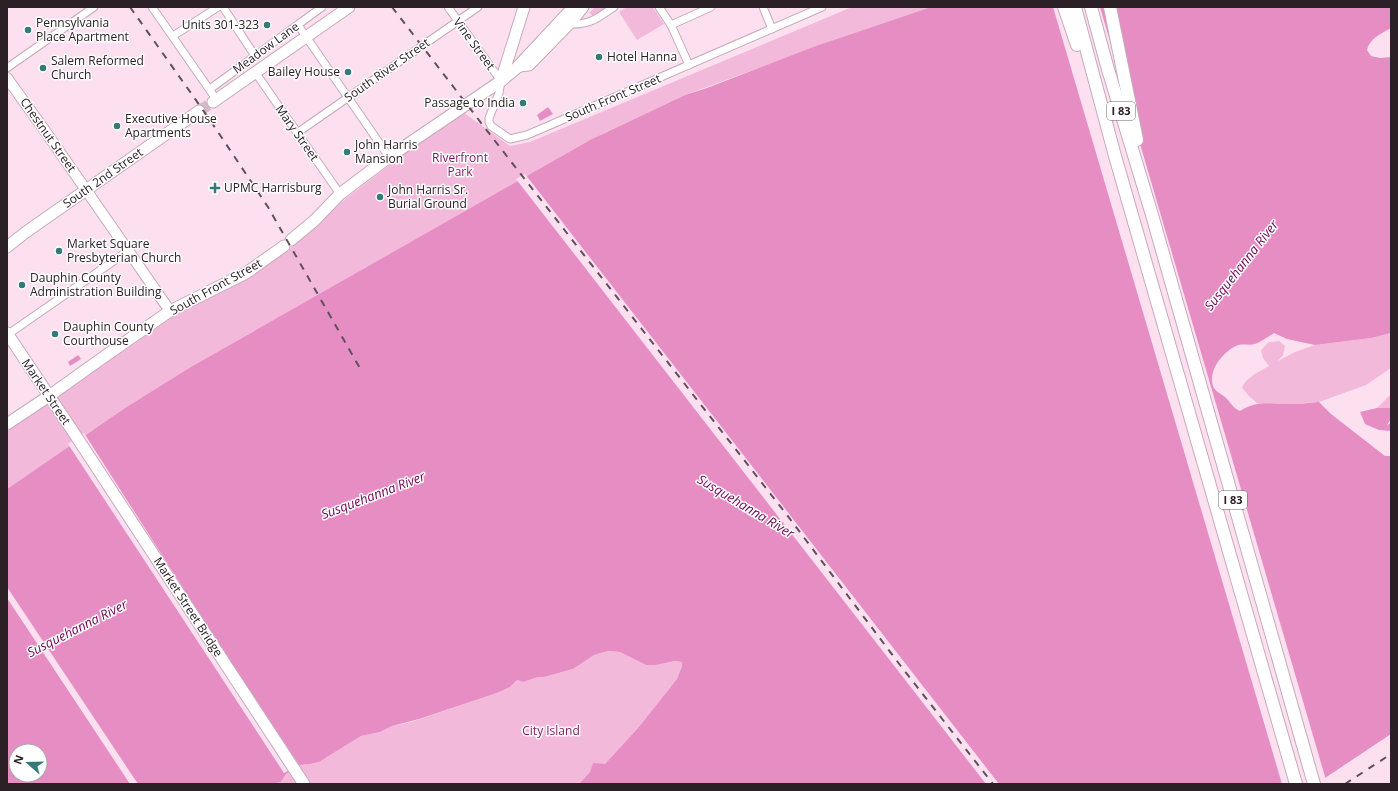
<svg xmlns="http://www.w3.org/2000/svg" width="1398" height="791" viewBox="0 0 1398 791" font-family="'Open Sans',sans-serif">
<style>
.green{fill:#f2b9da}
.water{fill:#e68ec4;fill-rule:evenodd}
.pier{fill:#fde0f0}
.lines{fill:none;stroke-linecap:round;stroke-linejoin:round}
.primary-tunnel{stroke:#d3bac8;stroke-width:11;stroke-dasharray:11 5.5;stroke-linecap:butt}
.minor-casing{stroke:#c6aaba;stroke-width:9}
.secondary-casing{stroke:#c6aaba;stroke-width:12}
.primary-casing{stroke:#c6aaba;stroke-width:13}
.motorway-casing{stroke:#c6aaba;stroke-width:14}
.minor{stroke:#fff;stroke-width:7}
.secondary{stroke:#fff;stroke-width:10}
.primary{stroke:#fff;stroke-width:11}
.motorway{stroke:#fff;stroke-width:12}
.rail{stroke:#605059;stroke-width:2;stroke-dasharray:7 7;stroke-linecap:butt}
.poi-dot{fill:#327b79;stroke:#fff;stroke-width:1.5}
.labels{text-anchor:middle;stroke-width:3;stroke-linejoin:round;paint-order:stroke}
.shield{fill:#fff;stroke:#6b6367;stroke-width:1}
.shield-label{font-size:11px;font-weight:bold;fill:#2b2026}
.poi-label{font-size:12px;fill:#2b2026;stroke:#fff;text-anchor:start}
.street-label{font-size:12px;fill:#2b2026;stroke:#fff}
.park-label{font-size:12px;fill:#7d155e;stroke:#fff}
.water-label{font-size:13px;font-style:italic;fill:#720455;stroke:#fff}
</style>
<rect width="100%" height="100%" fill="#fde0f0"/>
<g class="green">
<path d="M595,7H609L595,17L589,13Z"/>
<path d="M627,7H653L664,24L637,40L619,12Z"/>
<path d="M852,7H931L837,39L685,95L602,134L189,368L125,408L7,489V431L174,316L245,279L283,254L303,238L344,200L425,138L463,112L510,146L530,142Z"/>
<path d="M1391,333V368L1366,385L1319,402L1290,404L1257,403L1250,397L1242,388C1245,378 1260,371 1269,366L1263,358L1261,350L1269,342L1279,341L1285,346L1283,355L1278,361L1295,352L1315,345L1371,338Z"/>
<path d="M1391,394V408H1377Z"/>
<path d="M608,651L620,652L646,665H656L675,661L682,662V666L677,679L669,689L638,728L605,764H593L590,772L579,784H272L281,782L286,774L299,765L309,764L319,762L361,736L380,732L392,726L411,722L497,693L510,687L517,680L523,682L538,677H544L573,669L594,655Z"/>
</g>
<g class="water">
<path d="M931,7H1391V28C1382,33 1369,39 1367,50L1371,56L1380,58L1391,57V333L1371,338L1315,345L1287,339L1274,333C1268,337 1261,342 1255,344C1249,346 1242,343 1236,346C1223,352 1208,370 1213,386C1215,392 1222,394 1226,398C1231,403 1233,408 1240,411C1258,400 1268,404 1288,404C1298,404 1309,403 1319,402L1331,414L1385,456H1391V734L1316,784H579L590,772L593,763L605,764L638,728L669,689L677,679L682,666V662L675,661L656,665H646L620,652L608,651L594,655L573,669L544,677H538L523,682L517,680L510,687L497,693L419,719L392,726L380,732L361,736L319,762L310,764L299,765L286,774L281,782L272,784H7V489L125,408L189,368L592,139L685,95L707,88L816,46ZM16,751H40V775H16Z"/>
<path d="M548,107L553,114L540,121L537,115Z"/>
<path d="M78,355L81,359L70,366L68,362Z"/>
<path d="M1377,408H1391V419L1387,425L1391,423V431L1379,430L1365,424L1360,412Z"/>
</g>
<g class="pier">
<path d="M1053,7H1100L1326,780L1319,784H1282Z"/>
<path d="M525,174L999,784H986L516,179Z"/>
<path d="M84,433L215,638L299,765L284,773L68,444Z"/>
<path d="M7,587L138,784H130L7,598Z"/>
</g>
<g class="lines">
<path class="primary-tunnel" d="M199,111L213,102"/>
<g class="minor-casing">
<g id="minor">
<path d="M152,7L216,99"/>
<path d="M223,7L255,56"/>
<path d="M448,7L501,81L499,93L489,118V122L491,126L510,139L527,135L562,120L822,7"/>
<path d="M659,7L671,25L689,65"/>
<path d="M763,7L772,29"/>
<path d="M569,24C591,25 597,18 614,7"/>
<path d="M298,25L389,157"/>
<path d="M671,25L711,7"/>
<path d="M173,36L218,7"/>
<path d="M7,68L94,7"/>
<path d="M255,72L340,194"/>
<path d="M210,89L322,7"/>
<path d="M297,133L478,7"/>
<path d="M7,335L128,251"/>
</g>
</g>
<g class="secondary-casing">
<path id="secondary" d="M7,78L43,128L170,311"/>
</g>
<g class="primary-casing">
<g id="primary">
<path d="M501,81L524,7"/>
<path d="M213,102L349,7"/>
<path d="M291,240L315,220L340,194L389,157L501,81L519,66L529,65L569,24L583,7"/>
<path d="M7,247L26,232L199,111"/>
<path d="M7,333L72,430L304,784"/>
<path d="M7,424L49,396L108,354L170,311L246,273L284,246"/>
</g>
</g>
<g class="motorway-casing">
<g id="motorway">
<path d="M1064,7L1077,45"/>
<path d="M1075,7L1115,156L1296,784"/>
<path d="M1091,7L1107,66L1152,215L1314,784"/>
<path d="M1110,7L1137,140"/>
<path d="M519,66L574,7"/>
</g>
</g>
<use href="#minor" class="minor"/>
<use href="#secondary" class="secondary"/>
<use href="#primary" class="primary"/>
<use href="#motorway" class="motorway"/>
<g class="rail">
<path d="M130,7L210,120L268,207L361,370"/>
<path d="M392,7L495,141L787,515L900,665L993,784"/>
<path d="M1345,784L1391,754"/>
</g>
</g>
<g class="poi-dot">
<circle cx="267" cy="25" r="4"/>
<circle cx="28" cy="30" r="4"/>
<circle cx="599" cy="57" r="4"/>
<circle cx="43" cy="68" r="4"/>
<circle cx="348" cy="72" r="4"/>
<circle cx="523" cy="103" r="4"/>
<circle cx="117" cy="126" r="4"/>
<circle cx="347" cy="152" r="4"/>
<path d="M213 182h4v4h4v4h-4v4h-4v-4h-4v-4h4z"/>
<circle cx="380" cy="197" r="4"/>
<circle cx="59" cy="251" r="4"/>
<circle cx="22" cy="285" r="4"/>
<circle cx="55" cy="334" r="4"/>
</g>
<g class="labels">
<g class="shield">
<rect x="1107" y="102" width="28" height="18" rx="3"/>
<rect x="1219" y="491" width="28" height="18" rx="3"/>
</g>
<g class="shield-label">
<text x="1121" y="115">I 83</text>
<text x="1233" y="504">I 83</text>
</g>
<g class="poi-label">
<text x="36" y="27">Pennsylvania<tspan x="36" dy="14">Place Apartment</tspan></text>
<text x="259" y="29" text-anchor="end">Units 301-323</text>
<text x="607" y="61">Hotel Hanna</text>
<text x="51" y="65">Salem Reformed<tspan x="51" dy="14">Church</tspan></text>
<text x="340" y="76" text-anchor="end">Bailey House</text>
<text x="515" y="107" text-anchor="end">Passage to India</text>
<text x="125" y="123">Executive House<tspan x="125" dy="14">Apartments</tspan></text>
<text x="355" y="149">John Harris<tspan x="355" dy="14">Mansion</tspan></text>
<text x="224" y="192">UPMC Harrisburg</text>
<text x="388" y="194">John Harris Sr.<tspan x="388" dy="14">Burial Ground</tspan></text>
<text x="67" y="248">Market Square<tspan x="67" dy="14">Presbyterian Church</tspan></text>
<text x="30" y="282">Dauphin County<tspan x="30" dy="14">Administration Building</tspan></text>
<text x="63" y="331">Dauphin County<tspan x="63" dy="14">Courthouse</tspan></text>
</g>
<g class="street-label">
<text transform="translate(474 44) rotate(54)" y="4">Vine Street</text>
<text transform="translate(266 48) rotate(-36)" y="4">Meadow Lane</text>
<text transform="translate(387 70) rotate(-35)" y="4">South River Street</text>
<text transform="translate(613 98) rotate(-23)" y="4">South Front Street</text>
<text transform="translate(297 133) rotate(55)" y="4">Mary Street</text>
<text transform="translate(48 135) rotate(55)" y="4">Chestnut Street</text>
<text transform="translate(103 178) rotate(-35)" y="4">South 2nd Street</text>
<text transform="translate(216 287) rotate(-29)" y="4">South Front Street</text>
<text transform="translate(46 392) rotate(56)" y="4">Market Street</text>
<text transform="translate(188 607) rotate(57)" y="4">Market Street Bridge</text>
</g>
<g class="park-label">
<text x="460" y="162">Riverfront<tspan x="460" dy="14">Park</tspan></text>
<text x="551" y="735">City Island</text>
</g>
<g class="water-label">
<text transform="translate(1241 265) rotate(-52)" y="5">Susquehanna River</text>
<text transform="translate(373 495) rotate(-21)" y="5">Susquehanna River</text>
<text transform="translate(746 506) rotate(31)" y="5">Susquehanna River</text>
<text transform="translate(77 628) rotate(-27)" y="5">Susquehanna River</text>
</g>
</g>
<rect width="1398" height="791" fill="none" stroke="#2b2026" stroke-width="16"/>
<g transform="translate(28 763) rotate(290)"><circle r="19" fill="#ffffff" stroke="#aaa6a8"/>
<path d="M0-3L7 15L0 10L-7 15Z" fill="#327b79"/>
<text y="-6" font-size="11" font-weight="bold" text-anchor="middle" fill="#2b2026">N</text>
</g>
</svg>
